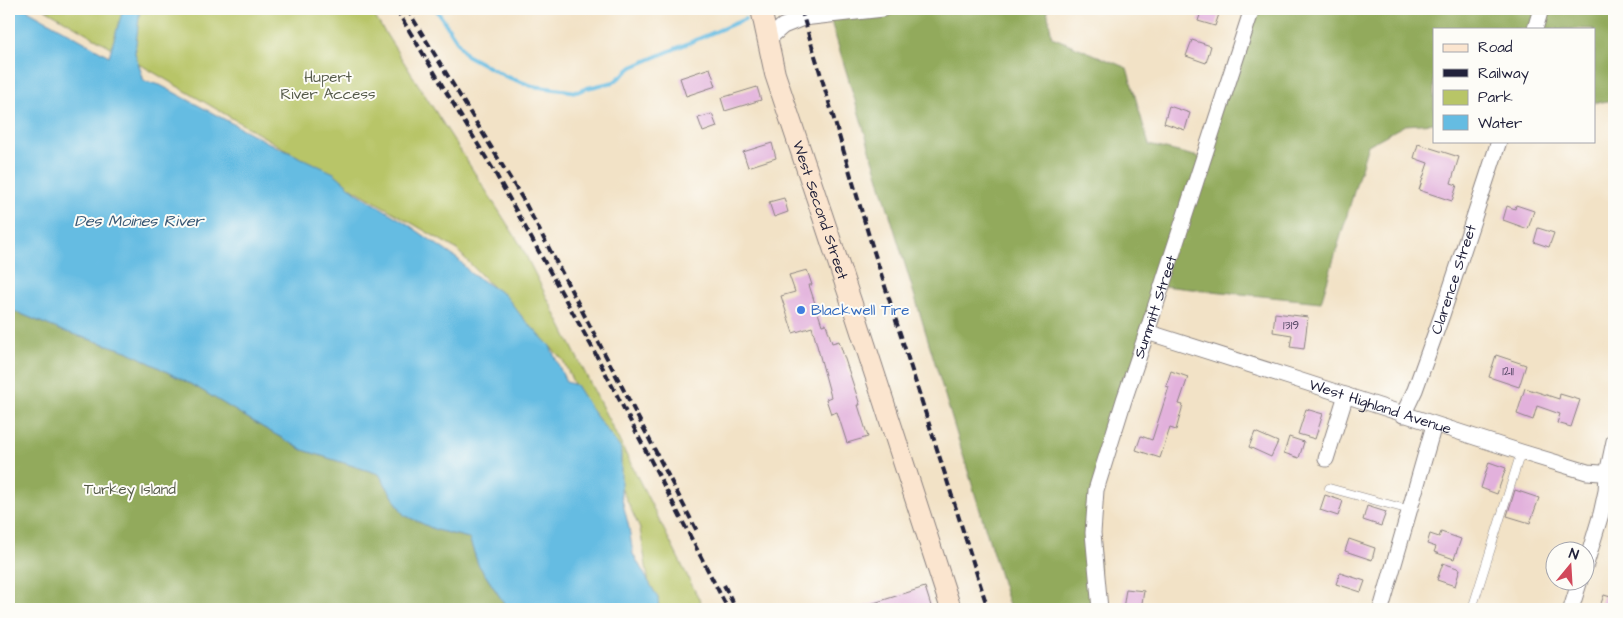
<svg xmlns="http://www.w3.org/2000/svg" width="1623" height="618" viewBox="0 0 1623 618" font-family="'Architects Daughter',sans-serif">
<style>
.green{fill:#b8c567;stroke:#6d7451}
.forest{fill:#92aa5c;stroke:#5a664c}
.water{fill:#65bce2;stroke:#446f8e}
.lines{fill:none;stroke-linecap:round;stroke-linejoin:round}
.stream{stroke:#65bce2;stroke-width:4}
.building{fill:#e2b1dc}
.service-casing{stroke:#8a8280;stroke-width:9}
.minor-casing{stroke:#8a8280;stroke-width:17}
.secondary-casing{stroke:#8a8280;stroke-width:22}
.service{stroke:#fff;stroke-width:8}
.minor{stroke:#fff;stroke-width:15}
.secondary{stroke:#fbe5cf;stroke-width:20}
.rail{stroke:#22223b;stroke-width:4;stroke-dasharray:8 4;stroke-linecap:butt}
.shop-dot{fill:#3f7fe0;stroke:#fdfcf7;stroke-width:2}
.labels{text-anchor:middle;stroke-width:4;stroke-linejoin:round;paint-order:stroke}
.number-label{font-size:12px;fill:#524663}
.park-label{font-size:15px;fill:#565b4a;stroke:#fdfcf7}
.street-label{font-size:15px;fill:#22223b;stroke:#fdfcf7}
.shop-label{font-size:15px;fill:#366cbe;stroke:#fdfcf7;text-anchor:start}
.water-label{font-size:16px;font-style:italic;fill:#395875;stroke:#fdfcf7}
</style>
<rect width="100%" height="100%" fill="#fdfcf7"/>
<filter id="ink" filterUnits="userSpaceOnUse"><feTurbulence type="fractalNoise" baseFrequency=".02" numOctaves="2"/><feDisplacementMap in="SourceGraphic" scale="10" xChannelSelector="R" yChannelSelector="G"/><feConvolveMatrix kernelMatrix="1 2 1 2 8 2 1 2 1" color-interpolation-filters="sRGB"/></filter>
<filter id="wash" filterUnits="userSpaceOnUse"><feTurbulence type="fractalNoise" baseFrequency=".0096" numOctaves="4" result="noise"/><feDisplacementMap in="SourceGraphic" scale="20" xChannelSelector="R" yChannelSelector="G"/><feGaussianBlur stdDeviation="1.12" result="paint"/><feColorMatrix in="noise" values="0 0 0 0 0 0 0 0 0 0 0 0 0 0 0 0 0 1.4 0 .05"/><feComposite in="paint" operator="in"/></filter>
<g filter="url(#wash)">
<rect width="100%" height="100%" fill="#f2e2c6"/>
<path class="green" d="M45,9H370L520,244L704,609H653L640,529L563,360L456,249Z"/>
<g class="forest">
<path d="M883,9H1047L1052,37L1127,68L1149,145L1203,158L1252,9H1614V100L1594,103V29H1434V123L1405,125L1368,145L1321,302L1162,286L1096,490L1100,609H1010L829,15Z"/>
<path d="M9,309L60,330L127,351L198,388L264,428L303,450L379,474L404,515L436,530L469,538L478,564L508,609H9Z"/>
</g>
<path class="water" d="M9,9H26L109,56L123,9H140L135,53L144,81L160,85L267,142L334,173L357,193L406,223L459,260L470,273L505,295L523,318L550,346L566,382L576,385L593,412L621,449V495L629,528L633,554L658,598L659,609H508L478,564L469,538L436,530L404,515L379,474L303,450L264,428L198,388L127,351L60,330L9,309Z"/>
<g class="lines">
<path class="stream" d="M436,9L466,55L505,76L532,86L577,92L587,88L614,82L632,67L745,19"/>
</g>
<g id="blocks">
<g class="building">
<path d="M1202,9H1215L1220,11L1215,26L1198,21Z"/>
<path d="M1192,40L1211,46L1206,63L1186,56Z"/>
<path d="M710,68L716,86L686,96L680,78Z"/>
<path d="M757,87L761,100L725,111L721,98Z"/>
<path d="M1169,106L1190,113L1185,130L1164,123Z"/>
<path d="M712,114L717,127L703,132L698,118Z"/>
<path d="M772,143L776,158L748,167L743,152Z"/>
<path d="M1418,144L1459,157L1451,183L1457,185L1452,201L1419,190L1428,163L1414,158Z"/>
<path d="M784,198L788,212L774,217L769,202Z"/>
<path d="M1516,205L1534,211L1528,229L1503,220L1507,206L1515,209Z"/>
<path d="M1538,228L1554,233L1549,247L1534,242Z"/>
<path d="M807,270L812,285H809L822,325L826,324L832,343L839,341L860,405H858L868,437L847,443L837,412L831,414L826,399L831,397L812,327L793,333L781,296L795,292L789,275Z"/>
<path d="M1275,313L1308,317L1304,349L1290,347L1292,335L1273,332Z"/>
<path d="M1496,355L1526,365L1519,387L1489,377Z"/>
<path d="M1171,371L1188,377L1179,404L1183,405L1176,430L1170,428L1160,458L1136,450L1141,436L1152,440L1169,387L1166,386Z"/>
<path d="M1525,388L1559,399L1560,394L1580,400L1571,427L1557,423L1560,414L1537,406L1533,420L1517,414Z"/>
<path d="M1306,409L1323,414L1315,439L1298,434Z"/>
<path d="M1255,432L1278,442L1271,457L1249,447Z"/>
<path d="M1289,437L1304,442L1299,458L1284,453Z"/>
<path d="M1489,462L1506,468L1497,494L1481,488Z"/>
<path d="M1515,490L1539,498L1530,523L1507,516Z"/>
<path d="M1325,495L1343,501L1338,516L1320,510Z"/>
<path d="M1367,506L1386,512L1381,526L1363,520Z"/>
<path d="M1441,532L1461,539L1454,559L1434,552L1436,547L1427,544L1430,534L1439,537Z"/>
<path d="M1349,539L1375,548L1372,560L1345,551Z"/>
<path d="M1443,563L1460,569L1455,586L1437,580Z"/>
<path d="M1340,573L1365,581L1361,592L1336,584Z"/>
<path d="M925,587L932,609H861V607Z"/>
<path d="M1126,589L1144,591L1141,609H1123Z"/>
<path d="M1604,595L1614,598V609H1599Z"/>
</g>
</g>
</g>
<g filter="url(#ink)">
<use href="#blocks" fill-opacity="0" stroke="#8a8280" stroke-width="1"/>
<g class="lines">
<g class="service-casing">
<g id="service">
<path d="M1329,488L1410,510"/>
<path d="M1472,609L1521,452"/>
</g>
</g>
<g class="minor-casing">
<g id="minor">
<path d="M1535,29L1541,9"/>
<path d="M767,40L783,26L803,18L883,9"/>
<path id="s1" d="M1147,332L1289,377L1521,452L1587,472L1614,474"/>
<path id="s2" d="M1403,415L1415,390L1442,315L1499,141"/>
<path d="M1326,459L1346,395"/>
<path d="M1586,564L1601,514L1606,491L1607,474L1614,441"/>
<path id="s3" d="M1100,609L1093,533L1096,490L1124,400L1147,332L1252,9"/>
<path d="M1381,609L1434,425"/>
<path d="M1571,609L1580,580"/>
</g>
</g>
<g class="secondary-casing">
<g id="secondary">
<path id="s4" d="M761,9L775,74L851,301L951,609"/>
</g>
</g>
<use href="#service" class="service"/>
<use href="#minor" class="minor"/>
<use href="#secondary" class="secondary"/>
<g class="rail">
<path d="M396,9L494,171L593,349L728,609"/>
<path d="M407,9L524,201L618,379L698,533"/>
<path d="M801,9L869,236L988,609"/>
<path d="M724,585L736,609"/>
</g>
</g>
</g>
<circle class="shop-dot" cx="801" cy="310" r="5"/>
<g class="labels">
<g class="number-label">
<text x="1291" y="329">1319</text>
<text x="1508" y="375">1211</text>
</g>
<g class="park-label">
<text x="328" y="82">Hupert<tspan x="328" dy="17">River Access</tspan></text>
<text x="130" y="494">Turkey Island</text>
</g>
<g class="street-label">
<text dy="5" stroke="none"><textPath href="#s4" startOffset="210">West Second Street</textPath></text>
<text dy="5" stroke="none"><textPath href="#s2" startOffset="145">Clarence Street</textPath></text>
<text dy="5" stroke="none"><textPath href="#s3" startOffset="312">Summitt Street</textPath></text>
<text dy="5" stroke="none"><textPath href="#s1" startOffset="245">West Highland Avenue</textPath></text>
</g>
<g class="shop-label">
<text x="811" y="315">Blackwell Tire</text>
</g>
<g class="water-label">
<text x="139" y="226">Des Moines River</text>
</g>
</g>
<rect width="1623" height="618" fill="none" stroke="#fdfcf7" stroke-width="30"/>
<rect x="1433" y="28" width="162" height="115" fill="#fdfcf7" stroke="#a5a5ac"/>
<rect x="1443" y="44" width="25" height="8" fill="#fbe5cf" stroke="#a5a5ac"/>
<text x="1478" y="52" font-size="15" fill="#22223b">Road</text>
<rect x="1443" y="69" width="25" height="8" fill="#22223b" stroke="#a5a5ac"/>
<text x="1478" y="78" font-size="15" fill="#22223b">Railway</text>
<rect x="1443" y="90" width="25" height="15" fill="#b8c567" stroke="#a5a5ac"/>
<text x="1478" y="102" font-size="15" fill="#22223b">Park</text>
<rect x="1443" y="115" width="25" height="15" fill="#65bce2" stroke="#a5a5ac"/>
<text x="1478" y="128" font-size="15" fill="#22223b">Water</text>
<g transform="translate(1570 566) rotate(18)"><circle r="24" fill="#fdfcf7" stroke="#a5a5ac"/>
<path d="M0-4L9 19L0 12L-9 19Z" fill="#d1495b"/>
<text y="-8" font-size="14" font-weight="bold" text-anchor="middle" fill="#22223b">N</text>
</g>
</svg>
